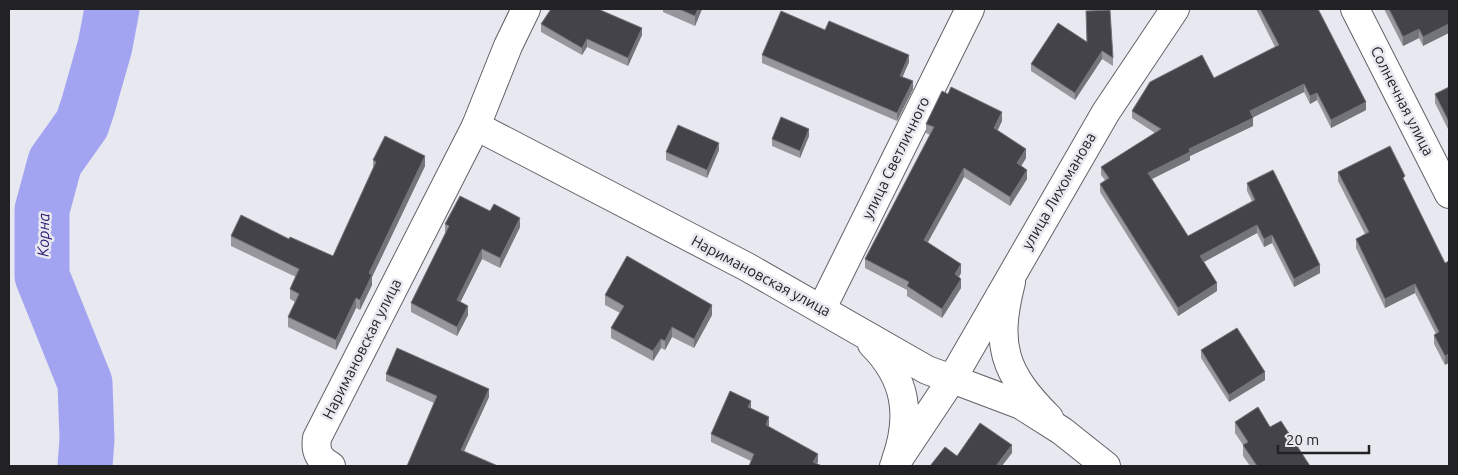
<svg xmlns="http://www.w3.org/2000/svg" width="1458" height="475" viewBox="0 0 1458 475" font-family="Ubuntu,sans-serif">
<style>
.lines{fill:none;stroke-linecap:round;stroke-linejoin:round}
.river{stroke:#a3a4f1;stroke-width:55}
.minor-casing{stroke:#626269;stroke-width:30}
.tertiary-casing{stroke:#626269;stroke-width:30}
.minor{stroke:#fff;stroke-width:28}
.tertiary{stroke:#fff;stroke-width:28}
.wall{fill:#96969c}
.shaded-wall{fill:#74747b}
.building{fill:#434349;stroke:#74747b}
.labels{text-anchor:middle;stroke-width:5;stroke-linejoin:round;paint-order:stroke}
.street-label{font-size:15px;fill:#222225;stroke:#e8e8f0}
.water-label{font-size:16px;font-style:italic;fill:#2a1a71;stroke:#e8e8f0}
</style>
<rect width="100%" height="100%" fill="#e8e8f0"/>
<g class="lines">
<path class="river" d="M85,466L87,439L85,383L42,276V210L55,162L82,124L88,106L105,46L112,9"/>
<g class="minor-casing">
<g id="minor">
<path d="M526,9L508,46L476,126L747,267L927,370L952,379"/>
<path d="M1355,9L1449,194"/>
<path d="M1011,282C995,345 1003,372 1049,418"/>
<path d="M822,308L970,9"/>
<path d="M872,344C906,378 912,415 896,460"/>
<path d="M331,466C319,459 315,452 317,438L476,126"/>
</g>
</g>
<g class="tertiary-casing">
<g id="tertiary">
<path d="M952,379L1021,405L1062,431L1106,466"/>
<path d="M894,466L952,379L1106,112L1175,9"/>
</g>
</g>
<use href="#minor" class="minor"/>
<use href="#tertiary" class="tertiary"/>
</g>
<g class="wall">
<path d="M663,9H702L695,26L663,12Z"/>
<path d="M1256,9H1318L1366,110L1331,128L1317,100L1310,104L1304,92L1253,117V126L1190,156V160L1151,179L1188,236L1252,201L1247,191V183L1320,273L1294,287L1272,243L1264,247L1257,233L1204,262L1217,291L1178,316L1100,192V184L1105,180L1101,175V167L1155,133L1132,118V111L1214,78L1275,47Z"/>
<path d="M1384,9H1449L1423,46L1419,38L1403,46Z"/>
<path d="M541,24L642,35L628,66L587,47L582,55L541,32Z"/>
<path d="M825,30L909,62L902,77L913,89L897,121L762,63V55Z"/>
<path d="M1086,42L1113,58V66L1102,59L1075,100L1031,71V64Z"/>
<path d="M1449,87V131L1435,103V94Z"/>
<path d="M1002,121L997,131L1026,158L1021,166L1027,179L1010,206L964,177L928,242L961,273L959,277L961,288L942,318L907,296V290L865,268V259L930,135L926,133V124Z"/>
<path d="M809,136L800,158L772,146V139Z"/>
<path d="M719,150L707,178L666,160V152Z"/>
<path d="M373,160L425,166L372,277V285L360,310L356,308L336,350L288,327V317L295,302L290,299V289L296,277L231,246V236L289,239L333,256L373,168Z"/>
<path d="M1338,172L1405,182L1445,263V365L1434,344V335L1436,334L1415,293L1385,308L1356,248V239L1365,234L1338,181Z"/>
<path d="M445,224L520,227L500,268L482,259L460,302L468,315L457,336L411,312V303L445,234Z"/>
<path d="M605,295L712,315L694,348L672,337L665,350L661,348L653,361L611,338V328L620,313L605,305Z"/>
<path d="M1201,350L1265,380L1229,402L1201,358Z"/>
<path d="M386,374L489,397L464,451L407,466L434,403L386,381Z"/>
<path d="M751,408L769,425V427L818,462L816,464L751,461L711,442V434Z"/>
<path d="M1235,422L1270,427L1310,466H1250L1243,456V445L1235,433Z"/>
</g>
<g class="shaded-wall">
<path d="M698,9H702L695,26V16Z"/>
<path d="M1449,24V33L1423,46V37Z"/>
<path d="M642,28V35L628,66V58Z"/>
<path d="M1419,29V38L1403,46V37Z"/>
<path d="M587,39V47L582,55V48Z"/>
<path d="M1102,51V59L1075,100V93Z"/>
<path d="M909,55V62L900,83V76Z"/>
<path d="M913,81V89L897,121V113Z"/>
<path d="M1304,84V92L1250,119V111Z"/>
<path d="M1317,93V100L1310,104V96Z"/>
<path d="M1366,102V110L1331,128V120Z"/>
<path d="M1002,112V121L994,138V128Z"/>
<path d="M1253,118V126L1190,156V160L1148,181V173L1189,149Z"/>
<path d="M809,129V136L800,158V151Z"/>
<path d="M719,143V150L707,178V170Z"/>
<path d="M1026,149V158L1017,173V163Z"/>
<path d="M425,156V166L372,277V285L360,310V300L369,273Z"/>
<path d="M964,168V177L924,249V240Z"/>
<path d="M1027,170V179L1010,206V197Z"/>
<path d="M520,218V227L500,268V258Z"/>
<path d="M1257,225V233L1200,264V256Z"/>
<path d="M1272,235V243L1264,247V239Z"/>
<path d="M482,249V259L457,309V300Z"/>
<path d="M961,264V273L955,283V274Z"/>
<path d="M1320,265V273L1294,287V279Z"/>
<path d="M961,279V288L942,318V309Z"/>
<path d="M1217,283V291L1178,316V308Z"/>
<path d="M1415,284V293L1385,308V299Z"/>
<path d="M356,298V308L336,350V340Z"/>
<path d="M712,305V315L694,348V339Z"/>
<path d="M468,306V315L457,336V327Z"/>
<path d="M672,327V337L665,350V341Z"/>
<path d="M661,339V348L653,361V351Z"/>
<path d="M1449,354V363L1445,365V356Z"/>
<path d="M1265,372V380L1229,402V395Z"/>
<path d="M489,389V397L461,458V450Z"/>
<path d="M751,401V408L748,407Z"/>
<path d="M769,417V425L766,433V425Z"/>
<path d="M1012,445V453L1002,466H996Z"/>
<path d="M818,454V462L815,466L813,462Z"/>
</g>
<g class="building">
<path d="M551,9H598L642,28L628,58L587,39L582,48L541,24Z"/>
<path d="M679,9H698L695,16Z"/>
<path d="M1260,9H1318L1366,102L1331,120L1317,93L1310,96L1304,84L1250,111L1253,118L1189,149L1190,152L1148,173L1188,236L1255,200L1247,183L1273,170L1320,265L1294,279L1272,235L1264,239L1257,225L1200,256L1217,283L1178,308L1100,184L1109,178L1101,167L1161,129L1132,111L1150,82L1202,55L1214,78L1279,45Z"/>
<path d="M1389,9H1449V24L1423,37L1419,29L1403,37Z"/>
<path d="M1110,10L1113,58L1102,51L1075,93L1031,64L1058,23L1087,42L1086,11Z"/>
<path d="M781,11L825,30L829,21L909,55L900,76L913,81L897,113L762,55Z"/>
<path d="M951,87L1002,112L994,128L1026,149L1017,163L1027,170L1010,197L964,168L924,240L961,264L955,274L961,279L942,309L907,286L909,282L865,259L934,127L926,124L942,91L948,94Z"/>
<path d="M1449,87V122L1435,94Z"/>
<path d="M781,117L809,129L800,151L772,139Z"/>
<path d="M678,125L719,143L707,170L666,152Z"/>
<path d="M385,136L425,156L369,273L372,275L360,300L356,298L336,340L288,317L299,294L290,289L299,269L231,236L241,215L289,239L290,237L333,256L376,162L373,160Z"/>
<path d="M1390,146L1405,176L1403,178L1445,263L1449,261V354L1445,356L1434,335L1439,332L1415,284L1385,299L1356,239L1369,232L1338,172Z"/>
<path d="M460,196L490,211L494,204L520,218L500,258L482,249L457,300L468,306L457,327L411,303L449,226L445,224Z"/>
<path d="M627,256L712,305L694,339L672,327L665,341L661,339L653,351L611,328L624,306L605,295Z"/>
<path d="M1237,328L1265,372L1229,395L1201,350Z"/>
<path d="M397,348L489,389L461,450L498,466H407L437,396L386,374Z"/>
<path d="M730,391L751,401L748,407L769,417L766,425L818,454L813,462L822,466H749L754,454L711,434Z"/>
<path d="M1258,407L1270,427L1281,421L1310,466H1257L1243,445L1248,442L1235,422Z"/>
<path d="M980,423L1012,445L996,466H930L945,447L957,456Z"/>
</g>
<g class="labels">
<g class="street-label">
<text transform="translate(1402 101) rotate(63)" y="5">Солнечная улица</text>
<text transform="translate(896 158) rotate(-64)" y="5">улица Светличного</text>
<text transform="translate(1059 191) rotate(-60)" y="5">улица Лихоманова</text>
<text transform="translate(761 276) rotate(28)" y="5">Наримановская улица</text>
<text transform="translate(362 349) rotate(-63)" y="5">Наримановская улица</text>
</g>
<g class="water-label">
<text transform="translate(43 235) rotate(-89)" y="6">Корна</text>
</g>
</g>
<rect width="1458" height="475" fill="none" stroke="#222225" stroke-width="20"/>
<path d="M1278 445v8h91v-8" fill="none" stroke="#222225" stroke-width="2.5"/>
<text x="1286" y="445" font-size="15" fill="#222225" stroke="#e8e8f0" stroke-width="4" paint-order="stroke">20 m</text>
</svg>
